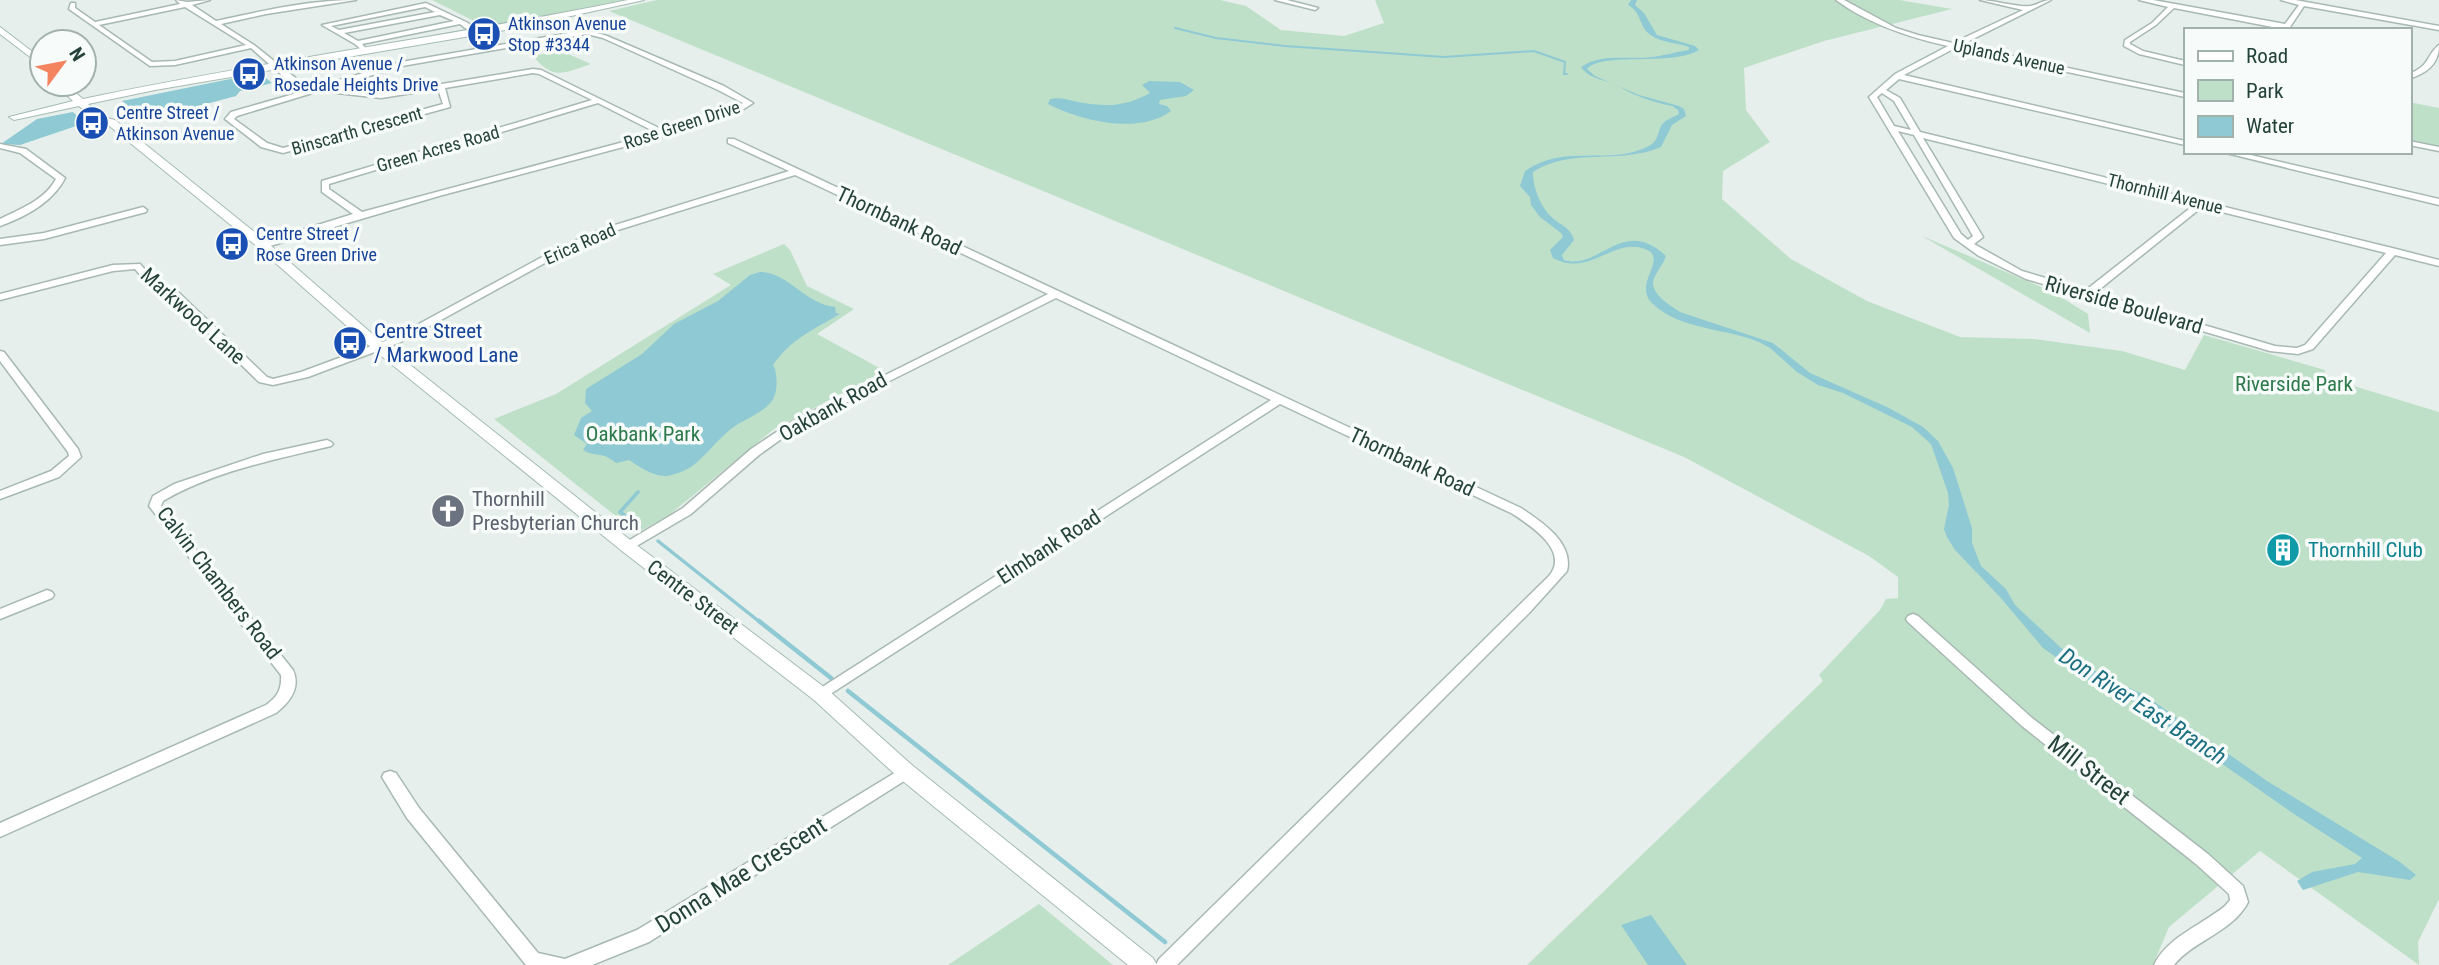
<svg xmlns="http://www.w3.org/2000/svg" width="2439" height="965" viewBox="0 0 2439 965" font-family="'Roboto Condensed',sans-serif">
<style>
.green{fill:#bfe0c8}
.water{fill:#8ec9d4}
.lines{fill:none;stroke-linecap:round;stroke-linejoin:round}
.stream-far2{stroke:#8ec9d4;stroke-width:2}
.stream-far1{stroke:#8ec9d4;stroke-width:3.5}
.stream{stroke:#8ec9d4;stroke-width:4.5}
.street-casing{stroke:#a8b8b2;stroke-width:3}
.secondary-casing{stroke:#a4bbb3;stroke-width:2}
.street{fill:#fff;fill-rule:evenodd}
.secondary{fill:#fff;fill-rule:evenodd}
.labels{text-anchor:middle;stroke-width:7;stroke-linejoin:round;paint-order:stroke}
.far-transit-label{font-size:18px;fill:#164399;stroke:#f7fbf9;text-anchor:start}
.far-street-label{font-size:18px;fill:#24423a;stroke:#f7fbf9}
.street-label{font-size:21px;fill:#24423a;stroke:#f7fbf9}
.transit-label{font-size:21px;fill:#164399;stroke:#f7fbf9;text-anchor:start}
.park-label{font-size:21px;fill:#2d7a4b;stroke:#f7fbf9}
.worship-label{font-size:21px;fill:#5b616d;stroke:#f7fbf9;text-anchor:start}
.culture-label{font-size:21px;fill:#0d838f;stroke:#f7fbf9;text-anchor:start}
.water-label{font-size:23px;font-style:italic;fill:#1c6f80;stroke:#f7fbf9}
.near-street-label{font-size:24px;fill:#24423a;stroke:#f7fbf9}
</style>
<rect width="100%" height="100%" fill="#e6efeb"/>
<g class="green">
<path d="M432,0H624L480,28L478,23Z"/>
<path d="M657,0H1220L1246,6L1281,30L1344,36L1384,23L1375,0H1899L1952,9L1824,41L1744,68L1746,110L1770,142L1723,171L1722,199L1791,259L1867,301L1960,337L2034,339L2122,351L2185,370L2204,335L2325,370L2324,377L2439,412V899L2418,942L2419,965L2260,851L2169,927L2153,965H1527L1823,681L1819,675L1880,610L1886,599L1898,598V577L1869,556L1684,457L609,11Z"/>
<path d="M561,51L591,64C563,73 554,81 533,56Z"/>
<path d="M2409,102L2439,108V147L2409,140Z"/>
<path d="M1922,236L2053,292L2088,314L2090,333Z"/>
<path d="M784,244L790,250L807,286L854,309L817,334L885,371L774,429L669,515L637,533L494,419L556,394L731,285L713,274Z"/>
<path d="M1039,904L1113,965H948Z"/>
</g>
<g class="water">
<path d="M1631,0H1637L1635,5L1644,13L1657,35L1695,46L1699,50C1672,67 1603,51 1587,69L1595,76L1639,95L1679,106L1684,109L1686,116L1672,125L1661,147C1620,165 1571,147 1533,172C1533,190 1542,210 1555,220C1564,227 1571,229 1574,240L1562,255L1564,260C1600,271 1622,215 1666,256C1663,265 1654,275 1653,282C1652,295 1671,306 1680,312L1773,343L1810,373L1889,408L1923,427L1938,441L1953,468L1972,528V543L1981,566L2006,589L2015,605L2060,647L2081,664L2146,696L2267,781L2400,862L2416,875L2410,880L2358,872L2303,890L2297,881L2312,872L2355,864L2362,858L2294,814L2132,701L2090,681L2043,648L2000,597L1955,550L1947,537L1944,529L1949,505L1948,493L1931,444L1912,427L1843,393L1818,385L1797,372L1770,348L1759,342C1726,328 1680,330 1653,304C1631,284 1670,258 1645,249C1613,237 1589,278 1553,258L1550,250L1563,237L1561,233L1540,217L1531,205L1530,197L1520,186L1525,171C1565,143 1609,166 1647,147C1658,142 1657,135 1661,126C1664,120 1674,117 1679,114L1678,110L1672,106C1653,102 1637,97 1620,87C1607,79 1591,81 1581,67C1601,53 1627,60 1651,57C1663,56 1676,52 1689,50V47C1675,42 1658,43 1647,32C1639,23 1640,11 1628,5Z"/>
<path d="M260,73L272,83L240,91L236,96L146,120L122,101Z"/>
<path d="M1149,81L1180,82L1194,90L1186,96L1160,100L1159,104L1167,106L1171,111C1139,135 1081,121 1048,104L1050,99C1060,97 1069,100 1078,102C1105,107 1125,107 1150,93L1142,85Z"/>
<path d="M73,112L85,123L20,145L1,144L37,119Z"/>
<path d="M760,272C789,273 805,304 835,307L836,313L840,314C814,329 790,340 773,365C778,373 778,393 772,401C762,414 744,419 731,429C718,439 708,453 696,463C690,469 675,475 666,476C654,477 638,466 629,460L616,463C600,450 596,458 583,450L587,444L574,435L581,418L592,411L585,403L586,389L642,354L674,324L718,301L750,275Z"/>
<path d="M1651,915L1687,965H1648L1621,925Z"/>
</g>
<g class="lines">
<path class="stream-far2" d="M1175,28L1216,38L1285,46L1444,57L1534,51L1565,62L1564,74H1567"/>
<g class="stream-far1">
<path d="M638,492L620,512L640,527"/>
<path d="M658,541L761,623"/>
</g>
<g class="stream">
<path d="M759,621L831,678"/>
<path d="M848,691L1165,942"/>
</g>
<g class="street-casing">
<g id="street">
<path d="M176,0L187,2L210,0L192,5L216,21C262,11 309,0 356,0L266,14L221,24L254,45L298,80L319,86L401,62L587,30L607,36L724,86L753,103L739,112L687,130L439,196L263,248L260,247V243L353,214L322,192V181L592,100L539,74L533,73L445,88L450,107L283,153L261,147L225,119L231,112L311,89L292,84L251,48L175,65L150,66L69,9L71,3H75V8L95,22L180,4ZM185,7L246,45L175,61L152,62L99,25ZM587,34L603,38L718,90L743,103L711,117L665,131L541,70L533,69L381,94L327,89L402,66ZM438,89L443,104L283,148L267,143L234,119L237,116L319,91L381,98ZM598,103L657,133L362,212L329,189V184Z"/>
<path d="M1275,0H1287L1318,8L1315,10Z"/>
<path d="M1836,0H1844L1896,28L1918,35L1953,43L2023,10L1980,0C1993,0 2020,8 2030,6C2038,5 2042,0 2051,0L1961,45L2185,93V97L1955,48L1904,75L2185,141V145L1899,79L1886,90L1900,98L1920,132L2396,249L2439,260V266L2395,255L2313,349L2298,354L2270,351L2026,279L1979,256L1954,238L1869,97L1895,74L1948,46C1908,37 1869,24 1836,0ZM1882,93L1894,101L1911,130L1894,126L1877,97ZM1898,131L1914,135L1973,236L1968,240L1961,234ZM1923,138L2194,205L2086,290L2022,271L1974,244L1983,237ZM2202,207L2386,253L2305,345L2297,348L2275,346L2095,293Z"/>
<path d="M2139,0H2153L2285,24L2299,5L2281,0H2295L2439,26V30L2304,6L2288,30L2174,8L2156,25L2130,42V44L2143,51L2185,61V65L2139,54L2124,46L2125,40L2152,23L2168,7Z"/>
<path d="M426,3L468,23L478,33L473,34L460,24L362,44L368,51L365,53L355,44L322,25ZM425,7L435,12L339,30L331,26ZM440,15L454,21L358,41L344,33Z"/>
<path d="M2439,45C2439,65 2426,73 2409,79V74C2432,64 2424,58 2439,45Z"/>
<path d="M728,139H734L1521,508C1542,522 1574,543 1567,571L1530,612L1177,965H1156L1159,959L1549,576C1570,551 1531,526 1513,514L1280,404L821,700L816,699L814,695L816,691L1271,400L1056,298L801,425L759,455L691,514L628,551L623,550L621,547L623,544L683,508L751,449L793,421L1048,294L795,175L605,234L563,253L401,342L308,377L273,385L259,382L169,295L148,284L135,269L113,271L0,300V294L113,265L140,264L154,280L177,291L267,377L273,379L301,372L393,338L557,249L599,230L789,171L728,143Z"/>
<path d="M2409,141L2439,147V151L2409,145Z"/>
<path d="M0,144L26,149L65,178C53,202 25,217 0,226V219C20,209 45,200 56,179L20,153L0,148Z"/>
<path d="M2222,152H2238L2439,199V205Z"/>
<path d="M143,207L147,210L146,212L44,239L0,245V239L44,233Z"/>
<path d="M0,351L4,352L78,449L81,457L59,477L0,499V491L51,471L69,456L68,452L0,361Z"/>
<path d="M327,440L331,442L333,444L331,446C274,460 214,471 163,501L161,506L293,670C301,688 290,702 276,713L0,837V823L266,705C277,697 282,690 281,675L149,506L153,496L174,484L263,454Z"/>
<path d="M47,590L52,592L54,595L52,598L0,619V609Z"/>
<path d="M1913,614L1918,616L2032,718L2208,854L2243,886L2248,902C2233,932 2194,940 2174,965H2154C2167,937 2202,925 2225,906L2230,900L2229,894L2196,864L2022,726L1908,622L1906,619L1908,616Z"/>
<path d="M906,766L912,768L914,772L912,776L649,942L592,965H526L407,818L382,777L384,773L390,771L396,773L419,808L538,953L565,959L637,930Z"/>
</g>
</g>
<g class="secondary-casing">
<g id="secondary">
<path d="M628,0H644L512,29L155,90L88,104L103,117L115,120L262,238L384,344L634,543L828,690L913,766L1153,958L1157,965H1128L899,778L814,700L622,551L374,350L254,244L107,124L95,121L79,106L14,120L9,117L73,101L62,91L65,84H73L72,90L83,99C263,61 447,37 628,0Z"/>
<path d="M0,27L42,59V66L0,34Z"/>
</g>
</g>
<use href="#street" class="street"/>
<use href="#secondary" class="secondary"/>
</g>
<defs>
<g id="bus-disc" transform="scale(1.75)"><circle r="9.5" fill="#1a4fb4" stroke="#f7fbf9"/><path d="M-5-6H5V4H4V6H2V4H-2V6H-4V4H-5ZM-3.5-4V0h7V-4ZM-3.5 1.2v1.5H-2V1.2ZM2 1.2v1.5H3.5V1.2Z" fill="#fff"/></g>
<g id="church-disc" transform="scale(1.75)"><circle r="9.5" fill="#6b7280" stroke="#f7fbf9"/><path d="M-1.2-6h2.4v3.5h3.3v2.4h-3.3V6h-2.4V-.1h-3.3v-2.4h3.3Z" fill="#fff"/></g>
<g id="building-disc" transform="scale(1.75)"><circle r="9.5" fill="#0f9aa8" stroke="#f7fbf9"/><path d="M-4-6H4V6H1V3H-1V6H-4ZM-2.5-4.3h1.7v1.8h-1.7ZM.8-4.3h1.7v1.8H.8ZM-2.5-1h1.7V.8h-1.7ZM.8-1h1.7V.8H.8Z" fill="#fff"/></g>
</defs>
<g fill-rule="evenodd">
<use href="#bus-disc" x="484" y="34"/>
<use href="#bus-disc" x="249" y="74"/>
<use href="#bus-disc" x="92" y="123"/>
<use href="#bus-disc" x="232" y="244"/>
<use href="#bus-disc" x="350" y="343"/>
<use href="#church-disc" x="448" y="511"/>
<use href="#building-disc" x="2283" y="550"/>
</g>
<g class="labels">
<g class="far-transit-label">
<text x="508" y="30">Atkinson Avenue<tspan x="508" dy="21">Stop #3344</tspan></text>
<text x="274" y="70">Atkinson Avenue /<tspan x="274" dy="21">Rosedale Heights Drive</tspan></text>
<text x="116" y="119">Centre Street /<tspan x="116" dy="21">Atkinson Avenue</tspan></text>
<text x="256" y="240">Centre Street /<tspan x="256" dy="21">Rose Green Drive</tspan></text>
</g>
<g class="far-street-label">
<text transform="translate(2009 57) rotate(12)" y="6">Uplands Avenue</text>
<text transform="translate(682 125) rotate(-18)" y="6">Rose Green Drive</text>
<text transform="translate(357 131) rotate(-16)" y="6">Binscarth Crescent</text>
<text transform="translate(438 149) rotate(-16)" y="6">Green Acres Road</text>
<text transform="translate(2165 194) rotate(14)" y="6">Thornhill Avenue</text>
<text transform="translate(580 244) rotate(-24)" y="6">Erica Road</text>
</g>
<g class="street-label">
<text transform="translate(899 221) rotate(25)" y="7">Thornbank Road</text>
<text transform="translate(2124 305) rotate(16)" y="7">Riverside Boulevard</text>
<text transform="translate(193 316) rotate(42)" y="7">Markwood Lane</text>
<text transform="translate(833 407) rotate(-29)" y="7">Oakbank Road</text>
<text transform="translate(1412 462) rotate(25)" y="7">Thornbank Road</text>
<text transform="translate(1049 547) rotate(-33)" y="7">Elmbank Road</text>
<text transform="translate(219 583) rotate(52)" y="7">Calvin Chambers Road</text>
<text transform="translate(693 597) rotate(37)" y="7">Centre Street</text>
</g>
<g class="transit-label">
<text x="374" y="338">Centre Street<tspan x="374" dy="24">/ Markwood Lane</tspan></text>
</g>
<g class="park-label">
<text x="2294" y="391">Riverside Park</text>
<text x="643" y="441">Oakbank Park</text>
</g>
<g class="worship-label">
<text x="472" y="506">Thornhill<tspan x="472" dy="24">Presbyterian Church</tspan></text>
</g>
<g class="culture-label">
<text x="2308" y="557">Thornhill Club</text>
</g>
<g class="water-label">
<text transform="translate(2143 706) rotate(33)" y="8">Don River East Branch</text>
</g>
<g class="near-street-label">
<text transform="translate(2089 770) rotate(38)" y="8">Mill Street</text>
<text transform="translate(741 875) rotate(-32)" y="8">Donna Mae Crescent</text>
</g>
</g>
<rect x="2184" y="28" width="228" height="126" fill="#f7fbf9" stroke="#a3b1ad" stroke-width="2"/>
<rect x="2198" y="51" width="35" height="10" fill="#ffffff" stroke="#a3b1ad" stroke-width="2"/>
<text x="2246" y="63" font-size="21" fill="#24423a">Road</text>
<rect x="2198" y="80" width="35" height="21" fill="#bfe0c8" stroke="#a3b1ad" stroke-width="2"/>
<text x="2246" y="98" font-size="21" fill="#24423a">Park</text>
<rect x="2198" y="116" width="35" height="21" fill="#8ec9d4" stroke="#a3b1ad" stroke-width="2"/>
<text x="2246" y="133" font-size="21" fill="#24423a">Water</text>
<g transform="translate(63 63) rotate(58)"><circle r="33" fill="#f7fbf9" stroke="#a3b1ad" stroke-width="2"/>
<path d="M0-5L12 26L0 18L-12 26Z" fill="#f4845f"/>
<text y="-10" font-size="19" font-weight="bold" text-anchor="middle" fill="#24423a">N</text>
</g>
</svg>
